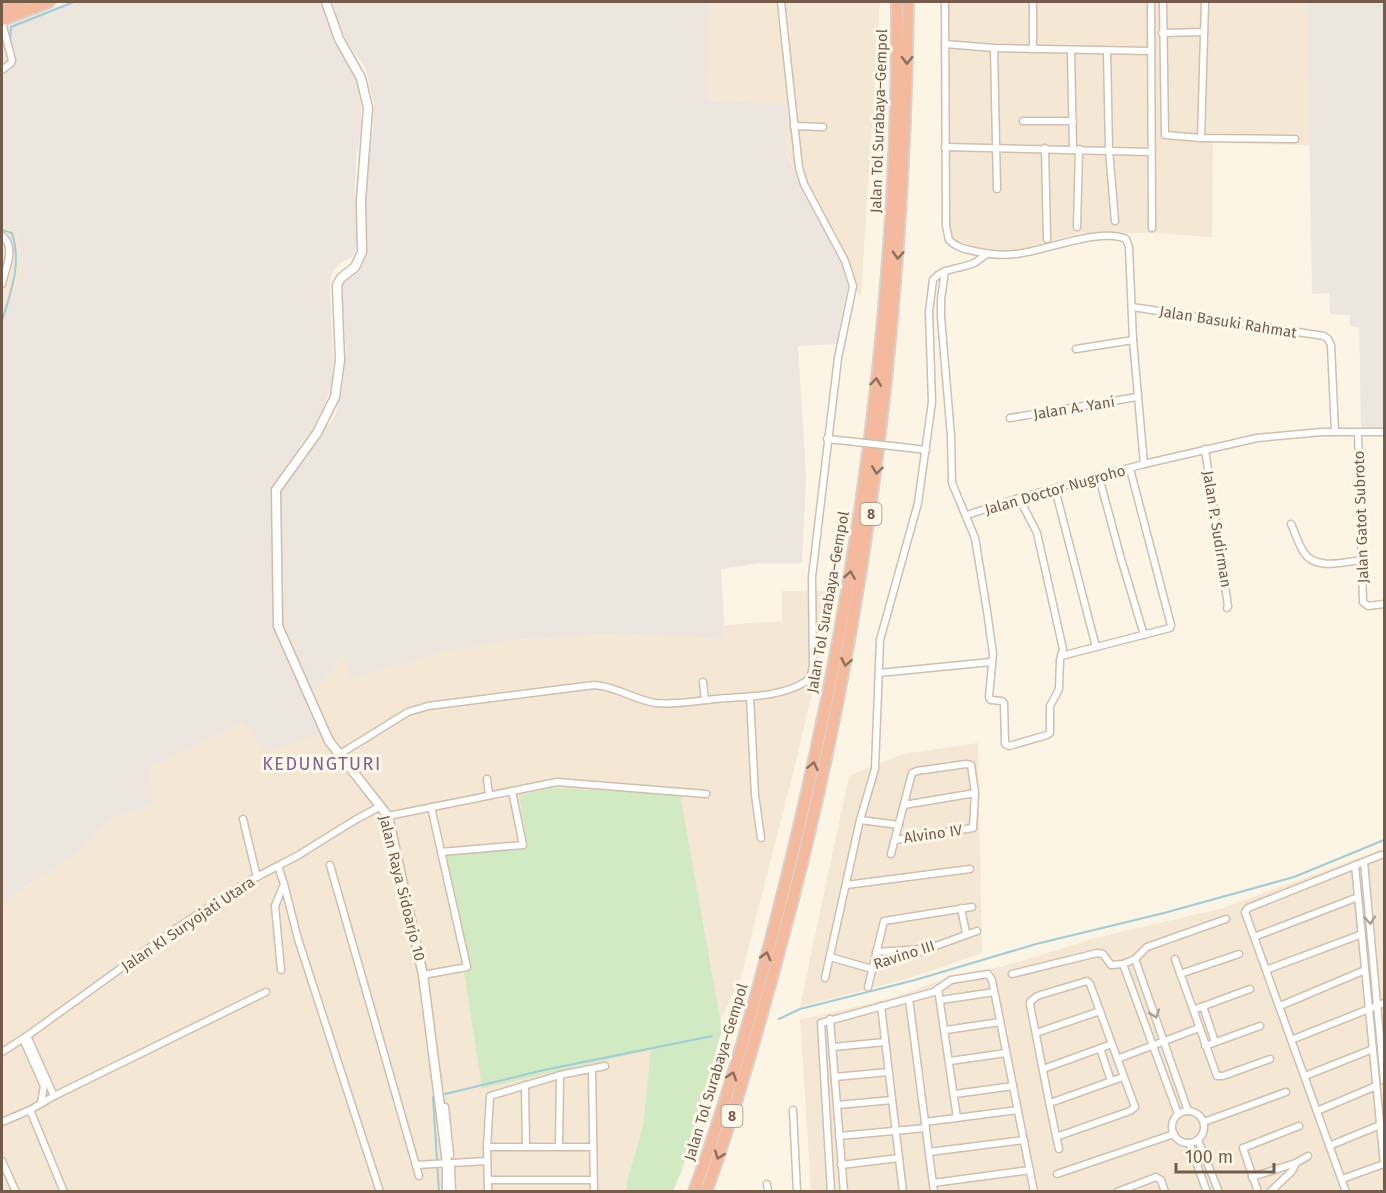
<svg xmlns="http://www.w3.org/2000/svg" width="1386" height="1193" viewBox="0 0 1386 1193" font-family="'Fira Sans',sans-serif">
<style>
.residential{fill:#f4e7d3}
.industrial{fill:#ece6df}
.green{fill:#d1eac4}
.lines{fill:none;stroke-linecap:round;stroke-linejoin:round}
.stream{stroke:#a0cbd7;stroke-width:2}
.street-casing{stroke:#d0bfae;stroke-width:9}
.secondary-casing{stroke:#d0bda9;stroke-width:11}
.highway-casing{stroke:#d8d1cc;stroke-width:14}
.street{stroke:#fff;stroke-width:6}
.secondary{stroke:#fff;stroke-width:8}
.highway{stroke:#f5b99d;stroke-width:10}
.street-bridge-casing{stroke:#d0bfae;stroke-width:9;stroke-linecap:butt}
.street-bridge{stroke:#fff;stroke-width:6}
.oneway{stroke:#8f6f5b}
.oneway2{stroke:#ac9d92}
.labels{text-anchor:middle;stroke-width:6;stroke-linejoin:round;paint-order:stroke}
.shield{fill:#fff8eb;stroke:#9e8b7a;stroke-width:1.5}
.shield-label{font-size:14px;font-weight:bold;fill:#755c4a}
.street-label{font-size:15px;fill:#755c4a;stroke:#fff8eb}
.quarter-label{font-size:18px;letter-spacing:1.5px;fill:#846291;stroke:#fff8eb}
</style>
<rect width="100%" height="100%" fill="#fcf4e5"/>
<g class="residential">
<path d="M709,2H880L861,297L849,280L786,152L787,104L706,100Z"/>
<path d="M947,2H1307L1311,145L1213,143L1212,237L1158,233H1080L1010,252L972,248L957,243L948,232Z"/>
<path d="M2,225L16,230L22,266L2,321Z"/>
<path d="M782,591H828L821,655L795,765L741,977L720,1021L679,794L519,795L527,846L652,1050L643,1126L627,1181L626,1191L2,1192V906L26,886L81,851L113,818L153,806L151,767L243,722L320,733L306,704L343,655L349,679L449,651L513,640L579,637L599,634L722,639L724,625L782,621Z"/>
<path d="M978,743L982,953L913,977L800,1007L849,776L903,754Z"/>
<path d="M1384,849V1191H811L800,1020L892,998L955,975L1001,967L1096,938L1223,908Z"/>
</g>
<g class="industrial">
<path d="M69,2H322L326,20L356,76L361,106V130L356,159L355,191L358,219V239L353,256L340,263L332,273L330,287L333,358L332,383L325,404L311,432L298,447L309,452L335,416L343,385L346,350L341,283L344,278L361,265L366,256L367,165L373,129L374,103L366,69L347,42L338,21L333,2H709L707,100L787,104L786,153L849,280L836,344L798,346L806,475L802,563H760L721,569L724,624L722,639L599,634L579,637L513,640L449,651L349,679L343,655L306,704L320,733L265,753L243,722L151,767L153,806L113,818L81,851L26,886L2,906V321L22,266L16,230L2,225V27Z"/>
<path d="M1307,2H1384V429H1361L1359,327L1350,326V315L1330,314L1329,293L1312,294Z"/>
</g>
<path class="green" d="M552,788L680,794L722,1030L682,1170L673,1191H626L627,1181L643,1126L651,1050L482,1088L446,853L527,846L519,795Z"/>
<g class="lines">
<g class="stream">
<path d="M10,45L11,27L74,2"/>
<path d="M2,230L12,233C22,264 11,291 2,321"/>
<path d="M779,1019L800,1009L915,980L1036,944L1164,913L1294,877L1384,840"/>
<path d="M439,1192L433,1097L544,1070L712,1036"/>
</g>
<g class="street-casing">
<g id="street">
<path d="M945,2L946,226L949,240C956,247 964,249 974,251C987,254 1001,256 1016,254C1044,251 1101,227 1126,239L1129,247L1133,340L1144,464"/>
<path d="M1033,2V49"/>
<path d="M1151,2L1152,228"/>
<path d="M1163,2L1165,135L1201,138L1295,139"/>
<path d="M2,23L12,60L11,63L2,70"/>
<path d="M1162,33L1204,32"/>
<path d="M945,44L994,48L1151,51"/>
<path d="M994,48L997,189"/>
<path d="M1071,51L1073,149"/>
<path d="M1107,51L1109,150L1115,221"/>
<path d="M1023,121H1073"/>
<path d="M794,126L823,127"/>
<path d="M1201,138L1205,2"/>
<path d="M945,147L1151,152"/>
<path d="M1045,148L1047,239"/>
<path d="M1077,227L1079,149"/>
<path d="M2,236C17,247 5,269 2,284"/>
<path d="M945,271L941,299V317L951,436L952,483L975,538L987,611L993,654L989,697L991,700L1002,701L1004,703L1005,744L1009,746L1047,735L1050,733V706L1059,689L1060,660L1063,649L1037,533L1019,498"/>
<path d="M1132,307L1324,336L1328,339L1331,345L1335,432"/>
<path d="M1076,349L1133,340"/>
<path d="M1010,418L1137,397"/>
<path d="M1358,432L1363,602L1368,606L1384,604"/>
<path d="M827,439L847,441"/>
<path d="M901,447L926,450"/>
<path d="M1205,449L1228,606L1227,608"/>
<path d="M1099,477L1120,555L1144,635"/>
<path d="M1055,489L1096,647"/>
<path d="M967,515L1019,498L1144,464L1257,438L1322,432H1384"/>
<path d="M1291,524C1295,532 1298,543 1303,551C1314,571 1344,562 1362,560"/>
<path d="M1061,656L1170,628L1171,625L1130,469"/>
<path d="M879,673L991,662"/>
<path d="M703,682L705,700"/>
<path d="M750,697L755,795L761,838"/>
<path d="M340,754L408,712L428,706L594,685C616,686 634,700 656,703C675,705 696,701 715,699C744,696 779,698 805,682C811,678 812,673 813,666L812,577L838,358L853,286L845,261L804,184L799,168L781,2"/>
<path d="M487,779L489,795"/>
<path d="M904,805L975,793"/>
<path d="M388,816L557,782L706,794"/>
<path d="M243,819L257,877"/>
<path d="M860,820L899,825"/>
<path d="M441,852L523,845L512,791"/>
<path d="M891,854L912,773L917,771L966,764L971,765L975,793L973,828L895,840"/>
<path d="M1364,862L1384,1081"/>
<path d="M330,865L419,1176"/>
<path d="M1355,865L1384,1164"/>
<path d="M278,866L284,884L298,939L380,1192"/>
<path d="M846,885L970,869"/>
<path d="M961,908L966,933"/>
<path d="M1254,937L1358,897"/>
<path d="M876,952L923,949"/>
<path d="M830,957L872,969L977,931"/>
<path d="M1135,959L1188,1111"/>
<path d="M1175,959L1217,1076H1223L1270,1059"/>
<path d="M1123,964L1178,1114"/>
<path d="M281,970L275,906L284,884"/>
<path d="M1266,970L1362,934"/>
<path d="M1012,974L1097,953L1103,954L1111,965L1123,964L1135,959L1147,947L1226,919"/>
<path d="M1180,974L1239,954"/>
<path d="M423,975L467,967L431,807"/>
<path d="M825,978L860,820L875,769L880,640L918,503L932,402L929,312L933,280C942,268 961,269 974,263C978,261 982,257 987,254"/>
<path d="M868,987L884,921L972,907"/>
<path d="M938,989L957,1118"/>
<path d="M909,999L934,1192"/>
<path d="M941,1000L994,992"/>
<path d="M881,1006L903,1192"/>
<path d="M1203,1006L1215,1042"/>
<path d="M1280,1006L1365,970"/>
<path d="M1193,1010L1250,989"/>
<path d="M830,1019L844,1192"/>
<path d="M946,1030L1000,1022"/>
<path d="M1036,1033L1100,1011"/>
<path d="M27,1036L54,1096"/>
<path d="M23,1039L44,1086L41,1103"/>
<path d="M1291,1040L1384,1003"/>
<path d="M1205,1046L1260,1026"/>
<path d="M833,1047L885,1042"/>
<path d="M1100,1048L1111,1081"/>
<path d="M2,1052L27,1036L174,930L247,882L297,856L355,820L381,806"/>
<path d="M1117,1059L1199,1028"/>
<path d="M950,1061L1006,1053"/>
<path d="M592,1069L594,1192"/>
<path d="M1043,1069L1112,1044"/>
<path d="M1305,1076L1373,1049"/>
<path d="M835,1077L888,1072"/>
<path d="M525,1085L526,1147"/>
<path d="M955,1094L1013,1086"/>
<path d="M1050,1103L1123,1077"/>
<path d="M838,1105L892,1100"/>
<path d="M440,1107H445L450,1155"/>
<path d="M30,1110L64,1192"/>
<path d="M793,1110L797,1192"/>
<circle cx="1188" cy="1127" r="16"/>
<path d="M1317,1111L1376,1086"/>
<path d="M2,1122L30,1110L54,1096L266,992"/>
<path d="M925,1122L1018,1110"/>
<path d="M1204,1122L1286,1092"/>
<path d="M839,1136L926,1128"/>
<path d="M1056,1137L1130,1111L1135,1107L1090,984L1087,981L1037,996L1030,1002V1005C1040,1053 1048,1101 1059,1149"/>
<path d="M1198,1140L1219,1192"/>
<path d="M1189,1143L1207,1192"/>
<path d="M1329,1146L1380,1125"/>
<path d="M487,1147H593"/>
<path d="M559,1147L560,1075"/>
<path d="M929,1152L1024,1140"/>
<path d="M2,1161L16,1192"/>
<path d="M416,1165L487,1161"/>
<path d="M841,1165L899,1158"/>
<path d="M451,1168L452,1192"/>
<path d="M1057,1174L1174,1134"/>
<path d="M1252,1177L1296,1163L1308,1156"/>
<path d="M1342,1179L1384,1164"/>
<path d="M488,1180H593"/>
<path d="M933,1183L1030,1170"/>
<path d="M767,1184L768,1192"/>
<path d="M488,1192L487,1147L490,1096L560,1075L605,1066"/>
<path d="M831,1192L821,1023L934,992L951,980L988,974L992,980L1034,1192"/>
<path d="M1117,1192L1156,1177L1161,1180L1165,1192"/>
<path d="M1258,1192L1243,1148L1299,1126"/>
<path d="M1270,1192L1292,1171L1296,1163"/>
<path d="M1346,1192L1245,912L1248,908L1381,855"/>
</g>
</g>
<g class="secondary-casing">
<path id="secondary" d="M326,2L339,39L361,78L368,108L361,200L362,252L355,267L341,278L337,285L340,360L335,397L317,433L276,490L278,626L329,741L388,816L423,975L440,1107L447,1164V1192"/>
</g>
<g class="highway-casing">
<g id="highway">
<path d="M2,9L22,2"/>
<path d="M2,20L49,2"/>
<path d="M694,1192C733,1085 763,975 790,864C859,583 899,292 897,2"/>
<path d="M706,1192C734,1115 756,1037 777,959C864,644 904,328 908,2"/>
</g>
</g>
<use href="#street" class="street"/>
<use href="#secondary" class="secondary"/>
<use href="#highway" class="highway"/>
<g class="street-bridge-casing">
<path id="street-bridge" d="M847,441L901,447"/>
</g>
<use href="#street-bridge" class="street-bridge"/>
</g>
<defs><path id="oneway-chevron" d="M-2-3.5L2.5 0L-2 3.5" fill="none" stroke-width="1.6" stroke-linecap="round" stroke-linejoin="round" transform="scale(1.5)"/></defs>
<g class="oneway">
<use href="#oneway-chevron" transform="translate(907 60) rotate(91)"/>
<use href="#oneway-chevron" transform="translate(898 255) rotate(93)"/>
<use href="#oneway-chevron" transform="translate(876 382) rotate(-83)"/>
<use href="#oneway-chevron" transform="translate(877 470) rotate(97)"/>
<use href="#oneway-chevron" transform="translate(850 575) rotate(-81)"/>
<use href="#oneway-chevron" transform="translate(846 662) rotate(101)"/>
<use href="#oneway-chevron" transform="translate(813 766) rotate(-78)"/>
<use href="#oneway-chevron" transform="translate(766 956) rotate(-75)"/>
<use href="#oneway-chevron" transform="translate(732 1076) rotate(-72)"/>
<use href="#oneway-chevron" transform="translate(719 1155) rotate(110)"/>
</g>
<g class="oneway2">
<use href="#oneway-chevron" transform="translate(1370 920) rotate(85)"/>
<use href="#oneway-chevron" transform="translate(1155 1014) rotate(71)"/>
</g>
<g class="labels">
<g class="shield">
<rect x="860.5" y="503" width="21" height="22" rx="4.5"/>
<rect x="721.5" y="1105" width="21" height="22" rx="4.5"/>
</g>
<g class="shield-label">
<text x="871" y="519">8</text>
<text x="732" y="1121">8</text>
</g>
<g class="street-label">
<text transform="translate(879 121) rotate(-88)" y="5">Jalan Tol Surabaya–Gempol</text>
<text transform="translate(1228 322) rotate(9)" y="5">Jalan Basuki Rahmat</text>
<text transform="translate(1074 408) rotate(-9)" y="5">Jalan A. Yani</text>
<text transform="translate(1055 490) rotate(-16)" y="5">Jalan Doctor Nugroho</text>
<text transform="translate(1361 517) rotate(-92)" y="5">Jalan Gatot Subroto</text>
<text transform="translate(1217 529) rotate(81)" y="5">Jalan P. Sudirman</text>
<text transform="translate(828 602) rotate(-80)" y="5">Jalan Tol Surabaya–Gempol</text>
<text transform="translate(933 834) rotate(-8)" y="5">Alvino IV</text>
<text transform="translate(402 888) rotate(76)" y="5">Jalan Raya Sidoarjo 10</text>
<text transform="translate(188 924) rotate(-34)" y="5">Jalan KI Suryojati Utara</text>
<text transform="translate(904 955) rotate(-18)" y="5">Ravino III</text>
<text transform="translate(716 1072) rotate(-73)" y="5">Jalan Tol Surabaya–Gempol</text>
</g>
<g class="quarter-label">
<text x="322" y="770">KEDUNGTURI</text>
</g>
</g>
<rect width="1386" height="1193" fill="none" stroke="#755c4a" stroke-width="6"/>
<path d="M1176 1163v9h98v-9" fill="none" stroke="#755c4a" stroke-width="3"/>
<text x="1185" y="1163" font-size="18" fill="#755c4a" stroke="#fff8eb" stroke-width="4.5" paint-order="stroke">100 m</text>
</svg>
